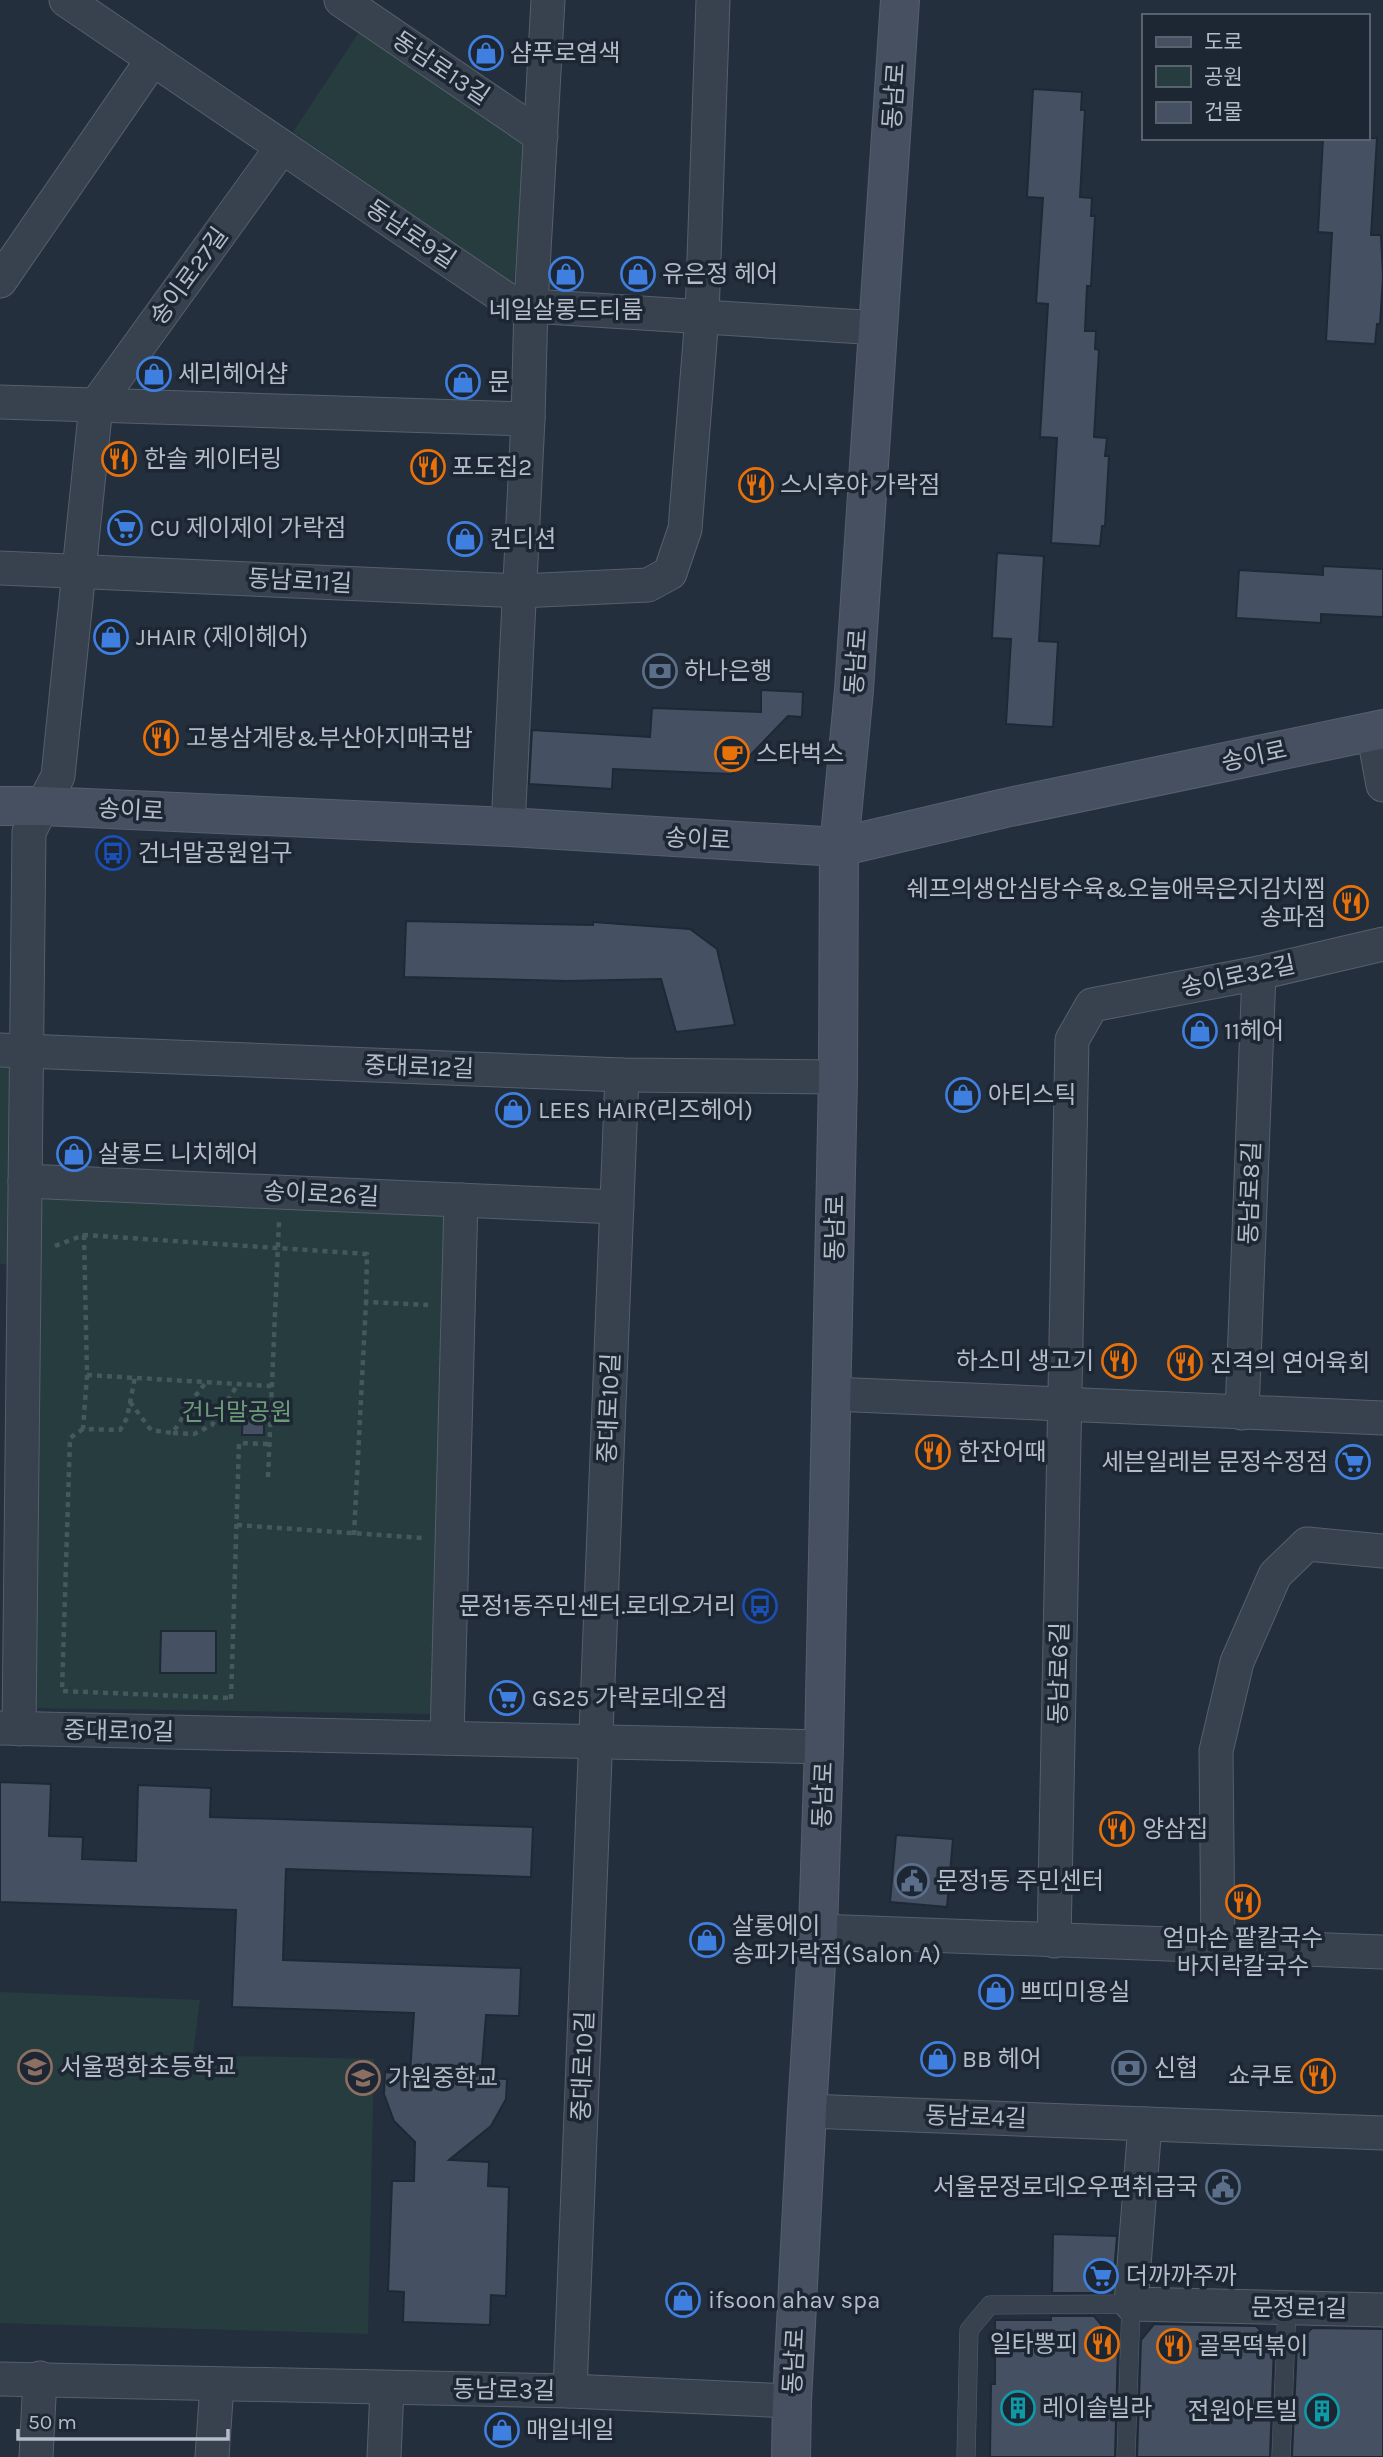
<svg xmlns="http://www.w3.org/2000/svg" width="1383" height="2457" viewBox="0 0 1383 2457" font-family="Karla,'Noto Sans KR',sans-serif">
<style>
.green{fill:#263c3f}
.building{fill:#455162;stroke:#1f2835;stroke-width:2}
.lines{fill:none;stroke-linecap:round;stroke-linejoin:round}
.lane-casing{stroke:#565f6c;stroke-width:19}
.street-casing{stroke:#565f6c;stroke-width:35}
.secondary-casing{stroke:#565f6c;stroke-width:40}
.path{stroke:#44595c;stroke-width:4.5;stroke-dasharray:5 5;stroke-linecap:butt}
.lane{stroke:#38414e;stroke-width:18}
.street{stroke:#38414e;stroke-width:33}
.secondary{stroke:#465061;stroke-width:38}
.labels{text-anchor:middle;stroke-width:7;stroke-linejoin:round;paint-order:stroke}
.poi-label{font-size:24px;fill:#b4bcc9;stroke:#1d2633;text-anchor:start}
.street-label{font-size:24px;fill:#b4bcc9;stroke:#1d2633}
.park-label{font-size:24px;fill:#6b9a76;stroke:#1d2633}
</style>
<rect width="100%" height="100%" fill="#242f3e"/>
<g class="green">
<path d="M359,32L525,138L514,284L293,132Z"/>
<path d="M0,1057L17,1058L9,1265L0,1264Z"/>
<path d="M33,1189L449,1211L432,1714L32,1708Z"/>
<path d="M0,1992L200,2000L193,2055L374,2059L368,2334L0,2323Z"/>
</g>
<g class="building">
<path d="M1033,89L1082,92L1081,110H1085L1080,197L1092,198L1091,216H1095L1091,286H1087L1085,331H1096L1095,349L1099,350L1094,437L1107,438L1105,456H1109L1105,526H1102L1100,546L1051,543L1057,438L1040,437L1048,304L1036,303L1043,198L1027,197Z"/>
<path d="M1323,138H1377L1371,235H1381L1383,277L1380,324H1377L1375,344L1326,341L1332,233L1318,232Z"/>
<path d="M997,553L1044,556L1039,641L1058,642L1053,727L1006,724L1011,639L992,638Z"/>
<path d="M1323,566L1383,569V617L1321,614V623L1236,618L1239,570L1323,575Z"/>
<path d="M761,690L803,692L802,717L788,716L732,774L613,769L612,789L529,784L532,730L650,737L652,708L761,712Z"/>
<path d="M406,921L593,925V922L690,929L717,949L735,1025L676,1032L661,979L567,981L404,977Z"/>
<path d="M243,1406L264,1407V1435H242Z"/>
<path d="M161,1631H216V1673H160Z"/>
<path d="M0,1782L51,1784L49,1836L83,1837L82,1859L136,1861L138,1785L211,1788L210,1817L533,1827L531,1877L286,1869L283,1960L521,1968L519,2016L486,2015L481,2078L507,2079L506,2099L491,2126L449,2160L489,2162L488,2186L509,2187L506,2296L491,2295L490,2325L403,2322L404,2292L388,2291L392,2181H414L415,2142L394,2121L384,2094L385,2072L410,2073L414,2013L232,2007L236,1910L0,1902Z"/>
<path d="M896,1835L953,1839L947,1907L890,1902Z"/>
<path d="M1053,2234L1117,2236L1114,2273L1095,2293H1052Z"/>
<path d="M1051,2316H1094L1118,2345L1115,2457H990L991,2384H995V2320H1051Z"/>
<path d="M1154,2324L1256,2326L1274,2344L1270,2457H1137L1141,2340Z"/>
<path d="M1312,2328L1383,2329V2457H1292L1297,2344Z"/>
</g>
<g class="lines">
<g class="lane-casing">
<g id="lane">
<path d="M966,2457L969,2330L990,2305L1131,2304L1126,2457"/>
<path d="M1281,2457L1287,2307"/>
</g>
</g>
<g class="street-casing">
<g id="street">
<path d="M66,0L515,305L879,328"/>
<path d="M341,0L541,136"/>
<path d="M0,281L153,59"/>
<path d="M0,402L528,419"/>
<path d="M0,568L520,591L648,585L670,573L685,529L702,316L713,0"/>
<path d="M1373,731L1383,785"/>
<path d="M508,827L528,419L531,305L548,0"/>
<path d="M0,1050L622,1075L838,1077"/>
<path d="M25,1181L617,1207"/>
<path d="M832,1394L1383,1418"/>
<path d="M1242,1413L1259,973"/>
<path d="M0,1728L824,1747"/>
<path d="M19,1729L29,832L58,776L96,405L282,147"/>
<path d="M447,1738L461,1200"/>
<path d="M818,1931L1383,1952"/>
<path d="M1054,1941L1072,1040L1092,1005L1259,973L1383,944"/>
<path d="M1218,1946L1216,1751L1237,1662L1275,1575L1307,1544L1383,1551"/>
<path d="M807,2111L1383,2133"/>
<path d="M1145,2124L1131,2304L1383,2310"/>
<path d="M0,2379L570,2391L792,2401"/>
<path d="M570,2391L622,1075"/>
<path d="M36,2457L40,2378"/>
<path d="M212,2457L217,2385"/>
<path d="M384,2457L387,2388"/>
</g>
</g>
<g class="secondary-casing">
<g id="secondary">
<path d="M0,806H42L508,827L839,847L1005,808L1383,729"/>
<path d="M791,2457L792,2401L807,2111L818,1931L824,1747L838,1077L839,847L854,690L900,0"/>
</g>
</g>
<g class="path">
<path d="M84,1235L87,1375L83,1429L120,1430L127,1418L135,1377"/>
<path d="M55,1246L84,1235L367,1254L366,1302L428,1305"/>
<path d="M87,1375L271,1386"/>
<path d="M130,1402L151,1430L172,1433C185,1417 191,1398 206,1383"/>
<path d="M83,1429L70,1438L62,1691L231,1698"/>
<path d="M173,1433L194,1434L212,1425L238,1384"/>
<path d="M268,1477L279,1221"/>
<path d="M237,1525L423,1538"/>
<path d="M354,1535L366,1302"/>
<path d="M231,1699L239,1443L269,1444"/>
</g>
<use href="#lane" class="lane"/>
<use href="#street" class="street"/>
<use href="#secondary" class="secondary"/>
</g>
<defs>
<g id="shop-ring" transform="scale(1.75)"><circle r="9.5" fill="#1d2633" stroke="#3f7fe0" stroke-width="1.5"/><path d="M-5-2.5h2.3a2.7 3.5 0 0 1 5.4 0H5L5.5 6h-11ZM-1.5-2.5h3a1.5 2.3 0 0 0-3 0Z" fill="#3f7fe0"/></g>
<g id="restaurant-ring" transform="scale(1.75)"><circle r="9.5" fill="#1d2633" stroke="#e8710a" stroke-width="1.5"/><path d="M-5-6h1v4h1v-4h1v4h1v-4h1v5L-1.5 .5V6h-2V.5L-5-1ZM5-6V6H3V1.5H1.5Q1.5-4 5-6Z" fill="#e8710a"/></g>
<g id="supermarket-ring" transform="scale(1.75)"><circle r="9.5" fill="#1d2633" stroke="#3f7fe0" stroke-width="1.5"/><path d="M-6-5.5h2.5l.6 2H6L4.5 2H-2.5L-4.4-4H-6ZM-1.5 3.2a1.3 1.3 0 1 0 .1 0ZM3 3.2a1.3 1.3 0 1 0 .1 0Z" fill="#3f7fe0"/></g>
<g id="bank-ring" transform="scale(1.75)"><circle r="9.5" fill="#1d2633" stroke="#5c6f8a" stroke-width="1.5"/><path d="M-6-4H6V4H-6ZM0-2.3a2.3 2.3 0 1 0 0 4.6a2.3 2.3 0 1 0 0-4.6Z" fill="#5c6f8a"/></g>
<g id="cafe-ring" transform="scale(1.75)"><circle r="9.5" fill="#1d2633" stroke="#e8710a" stroke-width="1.5"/><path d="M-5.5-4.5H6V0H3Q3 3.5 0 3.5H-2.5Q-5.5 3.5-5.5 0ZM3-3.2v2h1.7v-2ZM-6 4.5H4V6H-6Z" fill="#e8710a"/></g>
<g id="bus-ring" transform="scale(1.75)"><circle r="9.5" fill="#1d2633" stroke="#1a4fb4" stroke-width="1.5"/><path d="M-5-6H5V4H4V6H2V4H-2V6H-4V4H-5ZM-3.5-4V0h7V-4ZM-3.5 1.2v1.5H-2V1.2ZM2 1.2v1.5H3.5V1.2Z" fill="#1a4fb4"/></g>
<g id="civic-ring" transform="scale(1.75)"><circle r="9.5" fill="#1d2633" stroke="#5c6f8a" stroke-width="1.5"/><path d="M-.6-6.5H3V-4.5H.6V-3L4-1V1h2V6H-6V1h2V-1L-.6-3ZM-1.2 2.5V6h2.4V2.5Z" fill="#5c6f8a"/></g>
<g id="school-ring" transform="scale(1.75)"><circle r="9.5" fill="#1d2633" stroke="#8d6e63" stroke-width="1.5"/><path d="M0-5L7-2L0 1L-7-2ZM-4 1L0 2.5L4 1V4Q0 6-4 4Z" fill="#8d6e63"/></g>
<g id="building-ring" transform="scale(1.75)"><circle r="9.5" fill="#1d2633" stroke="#0f9aa8" stroke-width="1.5"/><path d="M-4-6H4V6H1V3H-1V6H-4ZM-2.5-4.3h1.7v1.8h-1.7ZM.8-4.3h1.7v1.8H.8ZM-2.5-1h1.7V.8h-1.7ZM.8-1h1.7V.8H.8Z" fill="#0f9aa8"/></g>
</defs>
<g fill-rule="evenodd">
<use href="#shop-ring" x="486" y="53"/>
<use href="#shop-ring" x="566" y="274"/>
<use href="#shop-ring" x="638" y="274"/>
<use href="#shop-ring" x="154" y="374"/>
<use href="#shop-ring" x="463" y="382"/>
<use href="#restaurant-ring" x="119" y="459"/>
<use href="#restaurant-ring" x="428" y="467"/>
<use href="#restaurant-ring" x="756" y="485"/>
<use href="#supermarket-ring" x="125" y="528"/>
<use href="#shop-ring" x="465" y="539"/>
<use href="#shop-ring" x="111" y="637"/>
<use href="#bank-ring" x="660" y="671"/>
<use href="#restaurant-ring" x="161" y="738"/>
<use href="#cafe-ring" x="732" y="754"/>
<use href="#bus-ring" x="113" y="853"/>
<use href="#restaurant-ring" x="1351" y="903"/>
<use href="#shop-ring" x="1200" y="1031"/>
<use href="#shop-ring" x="963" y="1095"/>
<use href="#shop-ring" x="513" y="1110"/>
<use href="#shop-ring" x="74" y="1154"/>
<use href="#restaurant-ring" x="1119" y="1361"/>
<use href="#restaurant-ring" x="1185" y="1363"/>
<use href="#restaurant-ring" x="933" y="1452"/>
<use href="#supermarket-ring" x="1353" y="1462"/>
<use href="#bus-ring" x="760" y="1606"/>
<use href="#supermarket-ring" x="507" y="1698"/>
<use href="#restaurant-ring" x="1117" y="1829"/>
<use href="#civic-ring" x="912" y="1881"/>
<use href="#restaurant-ring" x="1243" y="1902"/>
<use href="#shop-ring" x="707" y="1940"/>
<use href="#shop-ring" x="996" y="1992"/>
<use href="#shop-ring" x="938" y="2059"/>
<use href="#school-ring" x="35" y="2067"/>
<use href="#bank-ring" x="1129" y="2068"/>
<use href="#restaurant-ring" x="1318" y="2076"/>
<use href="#school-ring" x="363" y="2078"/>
<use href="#civic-ring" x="1223" y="2187"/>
<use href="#supermarket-ring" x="1101" y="2276"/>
<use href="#shop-ring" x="683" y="2300"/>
<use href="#restaurant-ring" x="1102" y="2344"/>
<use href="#restaurant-ring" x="1174" y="2346"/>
<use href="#building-ring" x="1018" y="2408"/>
<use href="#building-ring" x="1322" y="2411"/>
<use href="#shop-ring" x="502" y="2430"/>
</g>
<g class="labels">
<g class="poi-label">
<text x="510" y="61">샴푸로염색</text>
<text x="662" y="282">유은정 헤어</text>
<text x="566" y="318" text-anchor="middle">네일살롱드티룸</text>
<text x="178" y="382">세리헤어샵</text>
<text x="488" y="390">문</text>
<text x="144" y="467">한솔 케이터링</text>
<text x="452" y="475">포도집2</text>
<text x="780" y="493">스시후야 가락점</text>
<text x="150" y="536">CU 제이제이 가락점</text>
<text x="490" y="547">컨디션</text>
<text x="136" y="645">JHAIR (제이헤어)</text>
<text x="684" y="679">하나은행</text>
<text x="186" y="746">고봉삼계탕&amp;부산아지매국밥</text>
<text x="756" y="762">스타벅스</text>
<text x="138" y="861">건너말공원입구</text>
<text x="1326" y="897" text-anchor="end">쉐프의생안심탕수육&amp;오늘애묵은지김치찜<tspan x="1326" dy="28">송파점</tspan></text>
<text x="1224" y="1039">11헤어</text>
<text x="988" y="1103">아티스틱</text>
<text x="538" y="1118">LEES HAIR(리즈헤어)</text>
<text x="98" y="1162">살롱드 니치헤어</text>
<text x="1094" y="1369" text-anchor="end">하소미 생고기</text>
<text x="1210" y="1371">진격의 연어육회</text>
<text x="958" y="1460">한잔어때</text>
<text x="1328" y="1470" text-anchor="end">세븐일레븐 문정수정점</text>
<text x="736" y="1614" text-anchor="end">문정1동주민센터.로데오거리</text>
<text x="532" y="1706">GS25 가락로데오점</text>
<text x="1142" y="1837">양삼집</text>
<text x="936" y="1889">문정1동 주민센터</text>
<text x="732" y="1934">살롱에이<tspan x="732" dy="28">송파가락점(Salon A)</tspan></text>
<text x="1243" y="1946" text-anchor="middle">엄마손 팥칼국수<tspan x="1243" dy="28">바지락칼국수</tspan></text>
<text x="1020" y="2000">쁘띠미용실</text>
<text x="962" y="2067">BB 헤어</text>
<text x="60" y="2075">서울평화초등학교</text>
<text x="1154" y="2076">신협</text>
<text x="1294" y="2084" text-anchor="end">쇼쿠토</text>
<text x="388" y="2086">가원중학교</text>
<text x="1198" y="2195" text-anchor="end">서울문정로데오우편취급국</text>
<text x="1126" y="2284">더까까주까</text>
<text x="708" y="2308">ifsoon ahav spa</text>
<text x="1078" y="2352" text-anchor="end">일타뽕피</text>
<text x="1198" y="2354">골목떡볶이</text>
<text x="1042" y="2416">레이솔빌라</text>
<text x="1298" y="2419" text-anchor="end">전원아트빌</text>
<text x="526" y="2438">매일네일</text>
</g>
<g class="street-label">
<text transform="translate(441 68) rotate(34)" y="8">동남로13길</text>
<text transform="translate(894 96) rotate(-86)" y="8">동남로</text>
<text transform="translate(411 234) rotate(34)" y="8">동남로9길</text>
<text transform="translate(189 276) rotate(-54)" y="8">송이로27길</text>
<text transform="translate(300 581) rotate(3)" y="8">동남로11길</text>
<text transform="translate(856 662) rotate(-86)" y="8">동남로</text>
<text transform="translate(1254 756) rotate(-12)" y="8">송이로</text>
<text transform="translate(131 810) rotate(3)" y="8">송이로</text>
<text transform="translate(698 839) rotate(3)" y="8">송이로</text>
<text transform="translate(1238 976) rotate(-12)" y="8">송이로32길</text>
<text transform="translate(419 1067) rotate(2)" y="8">중대로12길</text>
<text transform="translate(1250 1193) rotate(-88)" y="8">동남로8길</text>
<text transform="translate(321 1194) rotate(3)" y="8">송이로26길</text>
<text transform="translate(835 1228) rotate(-89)" y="8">동남로</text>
<text transform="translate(609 1408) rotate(-88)" y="8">중대로10길</text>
<text transform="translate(1059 1673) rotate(-89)" y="8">동남로6길</text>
<text transform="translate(119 1731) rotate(1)" y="8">중대로10길</text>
<text transform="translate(823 1795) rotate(-88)" y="8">동남로</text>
<text transform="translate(583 2066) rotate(-88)" y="8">중대로10길</text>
<text transform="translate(976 2117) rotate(2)" y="8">동남로4길</text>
<text transform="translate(1299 2308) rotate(1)" y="8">문정로1길</text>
<text transform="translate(794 2361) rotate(-87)" y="8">동남로</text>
<text transform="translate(504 2390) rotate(1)" y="8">동남로3길</text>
</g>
<g class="park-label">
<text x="237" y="1420">건너말공원</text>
</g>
</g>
<rect x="1142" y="14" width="228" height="126" fill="#1d2633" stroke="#59626f" stroke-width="2"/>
<rect x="1156" y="37" width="35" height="10" fill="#465061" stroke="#59626f" stroke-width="2"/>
<text x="1204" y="49" font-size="21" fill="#b4bcc9">도로</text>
<rect x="1156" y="66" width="35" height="21" fill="#263c3f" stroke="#59626f" stroke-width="2"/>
<text x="1204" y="84" font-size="21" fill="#b4bcc9">공원</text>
<rect x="1156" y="102" width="35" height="21" fill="#455162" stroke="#59626f" stroke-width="2"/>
<text x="1204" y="119" font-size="21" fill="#b4bcc9">건물</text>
<path d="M18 2429v10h210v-10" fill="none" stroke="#b4bcc9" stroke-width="3.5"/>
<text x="28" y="2429" font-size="21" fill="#b4bcc9" stroke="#1d2633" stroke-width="5" paint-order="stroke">50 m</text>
</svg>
